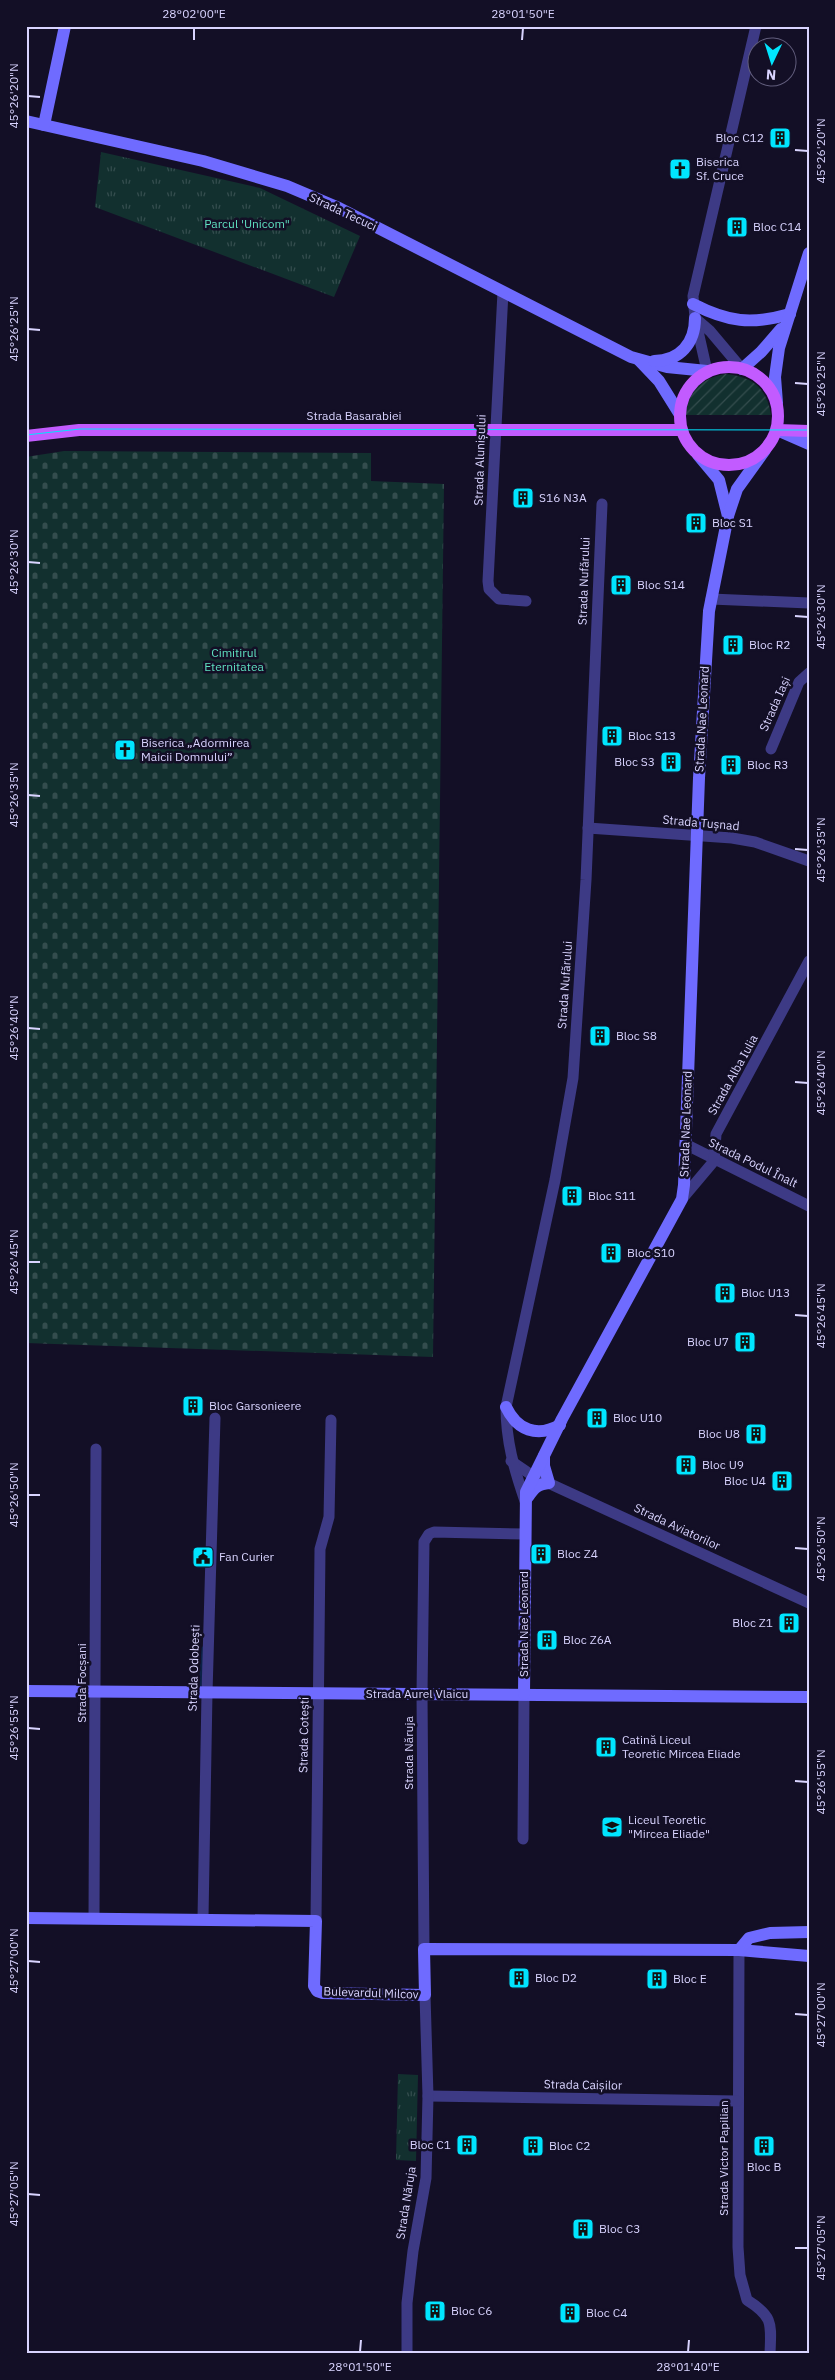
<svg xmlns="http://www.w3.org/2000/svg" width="835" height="2380" viewBox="0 0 835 2380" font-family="'IBM Plex Sans',sans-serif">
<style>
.grass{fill:url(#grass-tufts)}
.cemetery{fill:url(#cemetery-stones)}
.garden{fill:url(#garden-furrows)}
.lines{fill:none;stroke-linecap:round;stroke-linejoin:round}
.stream{stroke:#0c2248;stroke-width:3}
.street{stroke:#3d3a85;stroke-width:11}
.secondary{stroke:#6f6bff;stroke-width:12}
.primary{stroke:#c25bff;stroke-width:12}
.tram{stroke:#00e5ff;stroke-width:1}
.ticks{fill:none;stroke:#d9d4ff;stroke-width:2}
.labels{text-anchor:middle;stroke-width:5;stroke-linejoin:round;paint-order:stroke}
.poi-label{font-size:12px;fill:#d9d4ff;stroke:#130f26;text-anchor:start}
.street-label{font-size:12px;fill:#d9d4ff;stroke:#130f26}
.park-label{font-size:12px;fill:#5fe0c0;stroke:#130f26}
.neatline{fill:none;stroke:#d9d4ff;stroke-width:2}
.ticks-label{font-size:12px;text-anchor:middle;fill:#d9d4ff}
</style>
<defs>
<pattern id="grass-tufts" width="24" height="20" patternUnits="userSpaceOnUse" patternTransform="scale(1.25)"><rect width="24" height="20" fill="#12302f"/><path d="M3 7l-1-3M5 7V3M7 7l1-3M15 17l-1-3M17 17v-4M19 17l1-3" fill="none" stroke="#344d4e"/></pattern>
<pattern id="cemetery-stones" width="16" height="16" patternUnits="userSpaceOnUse" patternTransform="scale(1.25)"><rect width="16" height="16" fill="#12302f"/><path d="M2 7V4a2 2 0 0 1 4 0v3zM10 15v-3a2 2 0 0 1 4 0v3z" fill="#344d4e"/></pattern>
<pattern id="garden-furrows" width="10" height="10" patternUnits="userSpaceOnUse" patternTransform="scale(1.25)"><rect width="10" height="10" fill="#12302f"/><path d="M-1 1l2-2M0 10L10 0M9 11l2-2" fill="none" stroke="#344d4e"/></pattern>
</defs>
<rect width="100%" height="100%" fill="#130f26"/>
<g class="grass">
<path d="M101,152L260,188L360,236L334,297L95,207Z"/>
<path d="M398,2074L418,2075L416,2161L396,2160Z"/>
</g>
<path class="cemetery" d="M64,451L371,453V481L444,484L433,1357L26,1343V457Z"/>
<path class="garden" d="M725,374C752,376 767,388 771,415H685C690,390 700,379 725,374Z"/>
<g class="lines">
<path class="stream" d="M200,1689L203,1648"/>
<g class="street">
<path d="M503,292L488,581L489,589L499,599L526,601"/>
<path d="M696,319L710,331L742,369"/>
<path d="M707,371L695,318L693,296L756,26"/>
<path d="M711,599L809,603"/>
<path d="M771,749L799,682L809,673"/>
<path d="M588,828L732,838L755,842L809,861"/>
<path d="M685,1144L809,1206"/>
<path d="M682,1199L714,1161L716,1134L809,961"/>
<path d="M511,1461L533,1476L809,1603"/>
<path d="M525,1501C514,1469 506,1441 506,1407L555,1180L573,1078L586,880L602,504"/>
<path d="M523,1839L524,1694"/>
<path d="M94,1917L96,1449"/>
<path d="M203,1918L207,1693L215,1418"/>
<path d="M316,1921L320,1549L329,1517L331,1420"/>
<path d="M424,1949L422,1694L424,1542L429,1534L434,1532L525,1534"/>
<path d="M739,1950L738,2247L740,2275L747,2300C774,2317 771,2324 770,2354"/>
<path d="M428,2096L737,2101"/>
<path d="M407,2354V2303L413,2251L426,2178L428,2096L425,1995"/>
</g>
<g class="secondary">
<path d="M26,121L203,161L287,186L339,208L631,357L667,367L707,371"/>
<path d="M44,125L65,26"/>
<path d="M693,304C728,322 751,325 790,314"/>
<path d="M639,360L659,381L679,413"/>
<path d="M654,361C680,361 695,343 695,318"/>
<path d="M742,369L761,352L781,329"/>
<path d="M777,403L775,377L779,348L809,253"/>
<path d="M777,430L809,444"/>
<path d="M698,455L719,480L728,516"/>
<path d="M506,1407C517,1430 537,1438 560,1425"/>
<path d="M528,1497C534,1488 538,1484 549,1483L544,1466V1456"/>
<path d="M26,1691L809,1697"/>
<path d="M524,1694L526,1492L562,1419L682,1199L684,1185L699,778L709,611L728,516L737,489L765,450"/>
<path d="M26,1918L316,1921L314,1986L317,1991L323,1993L425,1995L424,1949L739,1950L809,1956"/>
<path d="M739,1950L749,1938L770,1933L809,1932"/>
</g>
<g class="primary">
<circle cx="729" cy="416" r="49"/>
<path d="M777,430L809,431"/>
<path d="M26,436L79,430H681"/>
</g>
<path class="tram" d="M26,435L80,429L809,430"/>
</g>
<path class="ticks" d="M194,40V28M522,40L523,28M28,96L40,97M795,150L808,151M28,329L40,330M795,383L808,384M28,562L40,563M795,616L808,617M28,795L40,796M795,849L808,850M28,1028L40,1029M795,1082L808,1083M28,1262H40M795,1315L808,1316M28,1495H40M795,1548L808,1549M28,1728L40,1729M795,1781L808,1782M28,1961L40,1962M795,2014L808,2015M28,2194L40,2195M795,2248H808M360,2352L361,2340M688,2352L689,2340"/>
<defs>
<g id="building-square" transform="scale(1.125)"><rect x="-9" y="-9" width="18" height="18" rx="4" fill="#00e5ff" stroke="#130f26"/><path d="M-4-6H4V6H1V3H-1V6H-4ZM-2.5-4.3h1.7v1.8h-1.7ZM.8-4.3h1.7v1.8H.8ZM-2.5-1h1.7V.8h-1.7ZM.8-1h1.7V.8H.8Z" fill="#111"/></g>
<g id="church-square" transform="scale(1.125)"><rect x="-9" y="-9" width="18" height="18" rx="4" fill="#00e5ff" stroke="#130f26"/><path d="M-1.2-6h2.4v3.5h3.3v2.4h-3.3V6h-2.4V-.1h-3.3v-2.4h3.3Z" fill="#111"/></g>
<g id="civic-square" transform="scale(1.125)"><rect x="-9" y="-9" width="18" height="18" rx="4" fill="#00e5ff" stroke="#130f26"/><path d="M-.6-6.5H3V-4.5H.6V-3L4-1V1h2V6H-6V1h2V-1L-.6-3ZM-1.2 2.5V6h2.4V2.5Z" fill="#111"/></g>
<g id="university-square" transform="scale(1.125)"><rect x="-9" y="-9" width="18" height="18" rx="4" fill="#00e5ff" stroke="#130f26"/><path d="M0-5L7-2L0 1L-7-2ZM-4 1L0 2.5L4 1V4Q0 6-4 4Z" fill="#111"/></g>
</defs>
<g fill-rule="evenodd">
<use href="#building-square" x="780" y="138"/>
<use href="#church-square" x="680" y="169"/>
<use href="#building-square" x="737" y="227"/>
<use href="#building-square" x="523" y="498"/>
<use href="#building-square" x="696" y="523"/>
<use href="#building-square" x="621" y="585"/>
<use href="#building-square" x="733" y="645"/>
<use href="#building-square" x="612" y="736"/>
<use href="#church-square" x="125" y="750"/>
<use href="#building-square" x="671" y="762"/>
<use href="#building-square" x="731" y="765"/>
<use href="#building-square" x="600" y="1036"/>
<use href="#building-square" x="572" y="1196"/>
<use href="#building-square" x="611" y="1253"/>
<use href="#building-square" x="725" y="1293"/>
<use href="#building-square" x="745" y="1342"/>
<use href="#building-square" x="193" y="1406"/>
<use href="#building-square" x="597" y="1418"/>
<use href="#building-square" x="756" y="1434"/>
<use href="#building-square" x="686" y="1465"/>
<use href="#building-square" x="782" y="1481"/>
<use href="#building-square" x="541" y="1554"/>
<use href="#civic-square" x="203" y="1557"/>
<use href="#building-square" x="789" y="1623"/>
<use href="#building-square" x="547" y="1640"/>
<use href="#building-square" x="606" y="1747"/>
<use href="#university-square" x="612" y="1827"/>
<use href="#building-square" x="519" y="1978"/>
<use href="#building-square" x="657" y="1979"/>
<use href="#building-square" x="467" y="2145"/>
<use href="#building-square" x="533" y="2146"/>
<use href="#building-square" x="764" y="2146"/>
<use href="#building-square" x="583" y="2229"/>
<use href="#building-square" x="435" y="2311"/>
<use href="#building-square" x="570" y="2313"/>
</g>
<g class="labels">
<g class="poi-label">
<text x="764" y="142" text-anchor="end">Bloc C12</text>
<text x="696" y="166">Biserica<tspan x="696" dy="14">Sf. Cruce</tspan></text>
<text x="753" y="231">Bloc C14</text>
<text x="539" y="502">S16 N3A</text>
<text x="712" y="527">Bloc S1</text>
<text x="637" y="589">Bloc S14</text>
<text x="749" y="649">Bloc R2</text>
<text x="628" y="740">Bloc S13</text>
<text x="141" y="747">Biserica „Adormirea<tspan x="141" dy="14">Maicii Domnului”</tspan></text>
<text x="655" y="766" text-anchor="end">Bloc S3</text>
<text x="747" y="769">Bloc R3</text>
<text x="616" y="1040">Bloc S8</text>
<text x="588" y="1200">Bloc S11</text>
<text x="627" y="1257">Bloc S10</text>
<text x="741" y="1297">Bloc U13</text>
<text x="729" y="1346" text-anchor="end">Bloc U7</text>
<text x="209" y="1410">Bloc Garsonieere</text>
<text x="613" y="1422">Bloc U10</text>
<text x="740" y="1438" text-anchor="end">Bloc U8</text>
<text x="702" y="1469">Bloc U9</text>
<text x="766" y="1485" text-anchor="end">Bloc U4</text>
<text x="557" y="1558">Bloc Z4</text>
<text x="219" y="1561">Fan Curier</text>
<text x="773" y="1627" text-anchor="end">Bloc Z1</text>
<text x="563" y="1644">Bloc Z6A</text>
<text x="622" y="1744">Catină Liceul<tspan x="622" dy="14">Teoretic Mircea Eliade</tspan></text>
<text x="628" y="1824">Liceul Teoretic<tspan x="628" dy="14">"Mircea Eliade"</tspan></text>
<text x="535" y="1982">Bloc D2</text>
<text x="673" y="1983">Bloc E</text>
<text x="451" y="2149" text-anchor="end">Bloc C1</text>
<text x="549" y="2150">Bloc C2</text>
<text x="764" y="2171" text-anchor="middle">Bloc B</text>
<text x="599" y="2233">Bloc C3</text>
<text x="451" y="2315">Bloc C6</text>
<text x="586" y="2317">Bloc C4</text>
</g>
<g class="street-label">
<text transform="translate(343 212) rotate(25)" y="4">Strada Tecuci</text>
<text x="354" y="420">Strada Basarabiei</text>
<text transform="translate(480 460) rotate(-88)" y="4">Strada Alunișului</text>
<text transform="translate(584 581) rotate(-88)" y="4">Strada Nufărului</text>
<text transform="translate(775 704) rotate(-66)" y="4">Strada Iași</text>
<text transform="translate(702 719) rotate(-87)" y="4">Strada Nae Leonard</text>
<text transform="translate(701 823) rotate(5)" y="4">Strada Tușnad</text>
<text transform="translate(565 985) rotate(-86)" y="4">Strada Nufărului</text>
<text transform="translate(733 1075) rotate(-61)" y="4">Strada Alba Iulia</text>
<text transform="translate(686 1124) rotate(-88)" y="4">Strada Nae Leonard</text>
<text transform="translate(753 1163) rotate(26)" y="4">Strada Podul Înalt</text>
<text transform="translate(677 1527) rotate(25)" y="4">Strada Aviatorilor</text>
<text transform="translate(524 1624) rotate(-90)" y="4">Strada Nae Leonard</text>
<text transform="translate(194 1668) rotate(-88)" y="4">Strada Odobești</text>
<text transform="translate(82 1683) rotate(-90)" y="4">Strada Focșani</text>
<text x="417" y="1698">Strada Aurel Vlaicu</text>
<text transform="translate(304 1735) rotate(-89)" y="4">Strada Cotești</text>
<text transform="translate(409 1753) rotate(-90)" y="4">Strada Năruja</text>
<text transform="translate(371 1993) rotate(2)" y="4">Bulevardul Milcov</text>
<text transform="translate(583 2085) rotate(1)" y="4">Strada Caișilor</text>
<text transform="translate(724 2158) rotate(-90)" y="4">Strada Victor Papilian</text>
<text transform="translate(406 2203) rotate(-81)" y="4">Strada Năruja</text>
</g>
<g class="park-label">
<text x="247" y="228">Parcul 'Unicom"</text>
<text x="234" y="657">Cimitirul<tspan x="234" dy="14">Eternitatea</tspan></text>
</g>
</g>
<rect width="835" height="2380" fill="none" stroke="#130f26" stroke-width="55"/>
<g transform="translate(772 62) rotate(184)"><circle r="24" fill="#130f26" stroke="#625e7d"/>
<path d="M0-4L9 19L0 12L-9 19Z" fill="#00e5ff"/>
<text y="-8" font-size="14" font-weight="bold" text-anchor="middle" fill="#d9d4ff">N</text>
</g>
<rect x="28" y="28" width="780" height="2324" class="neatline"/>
<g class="ticks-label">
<text x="194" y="18">28°02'00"E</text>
<text x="523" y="18">28°01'50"E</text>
<text transform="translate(14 96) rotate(-90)" y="4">45°26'20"N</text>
<text transform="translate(821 151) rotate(-90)" y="4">45°26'20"N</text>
<text transform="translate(14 329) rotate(-90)" y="4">45°26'25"N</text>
<text transform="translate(821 384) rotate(-90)" y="4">45°26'25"N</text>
<text transform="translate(14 562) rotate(-90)" y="4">45°26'30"N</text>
<text transform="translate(821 617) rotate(-90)" y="4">45°26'30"N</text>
<text transform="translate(14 795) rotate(-90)" y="4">45°26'35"N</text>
<text transform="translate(821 850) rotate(-90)" y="4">45°26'35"N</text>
<text transform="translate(14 1028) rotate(-90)" y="4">45°26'40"N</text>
<text transform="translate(821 1083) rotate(-90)" y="4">45°26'40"N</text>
<text transform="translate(14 1262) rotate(-90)" y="4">45°26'45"N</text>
<text transform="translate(821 1316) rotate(-90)" y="4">45°26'45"N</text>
<text transform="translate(14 1495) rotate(-90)" y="4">45°26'50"N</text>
<text transform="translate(821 1549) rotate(-90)" y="4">45°26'50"N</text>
<text transform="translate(14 1728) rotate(-90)" y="4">45°26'55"N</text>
<text transform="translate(821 1782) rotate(-90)" y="4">45°26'55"N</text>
<text transform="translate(14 1961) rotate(-90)" y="4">45°27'00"N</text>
<text transform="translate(821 2015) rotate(-90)" y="4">45°27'00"N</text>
<text transform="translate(14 2194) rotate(-90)" y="4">45°27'05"N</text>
<text transform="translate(821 2248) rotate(-90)" y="4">45°27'05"N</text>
<text x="360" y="2371">28°01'50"E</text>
<text x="688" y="2371">28°01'40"E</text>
</g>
</svg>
